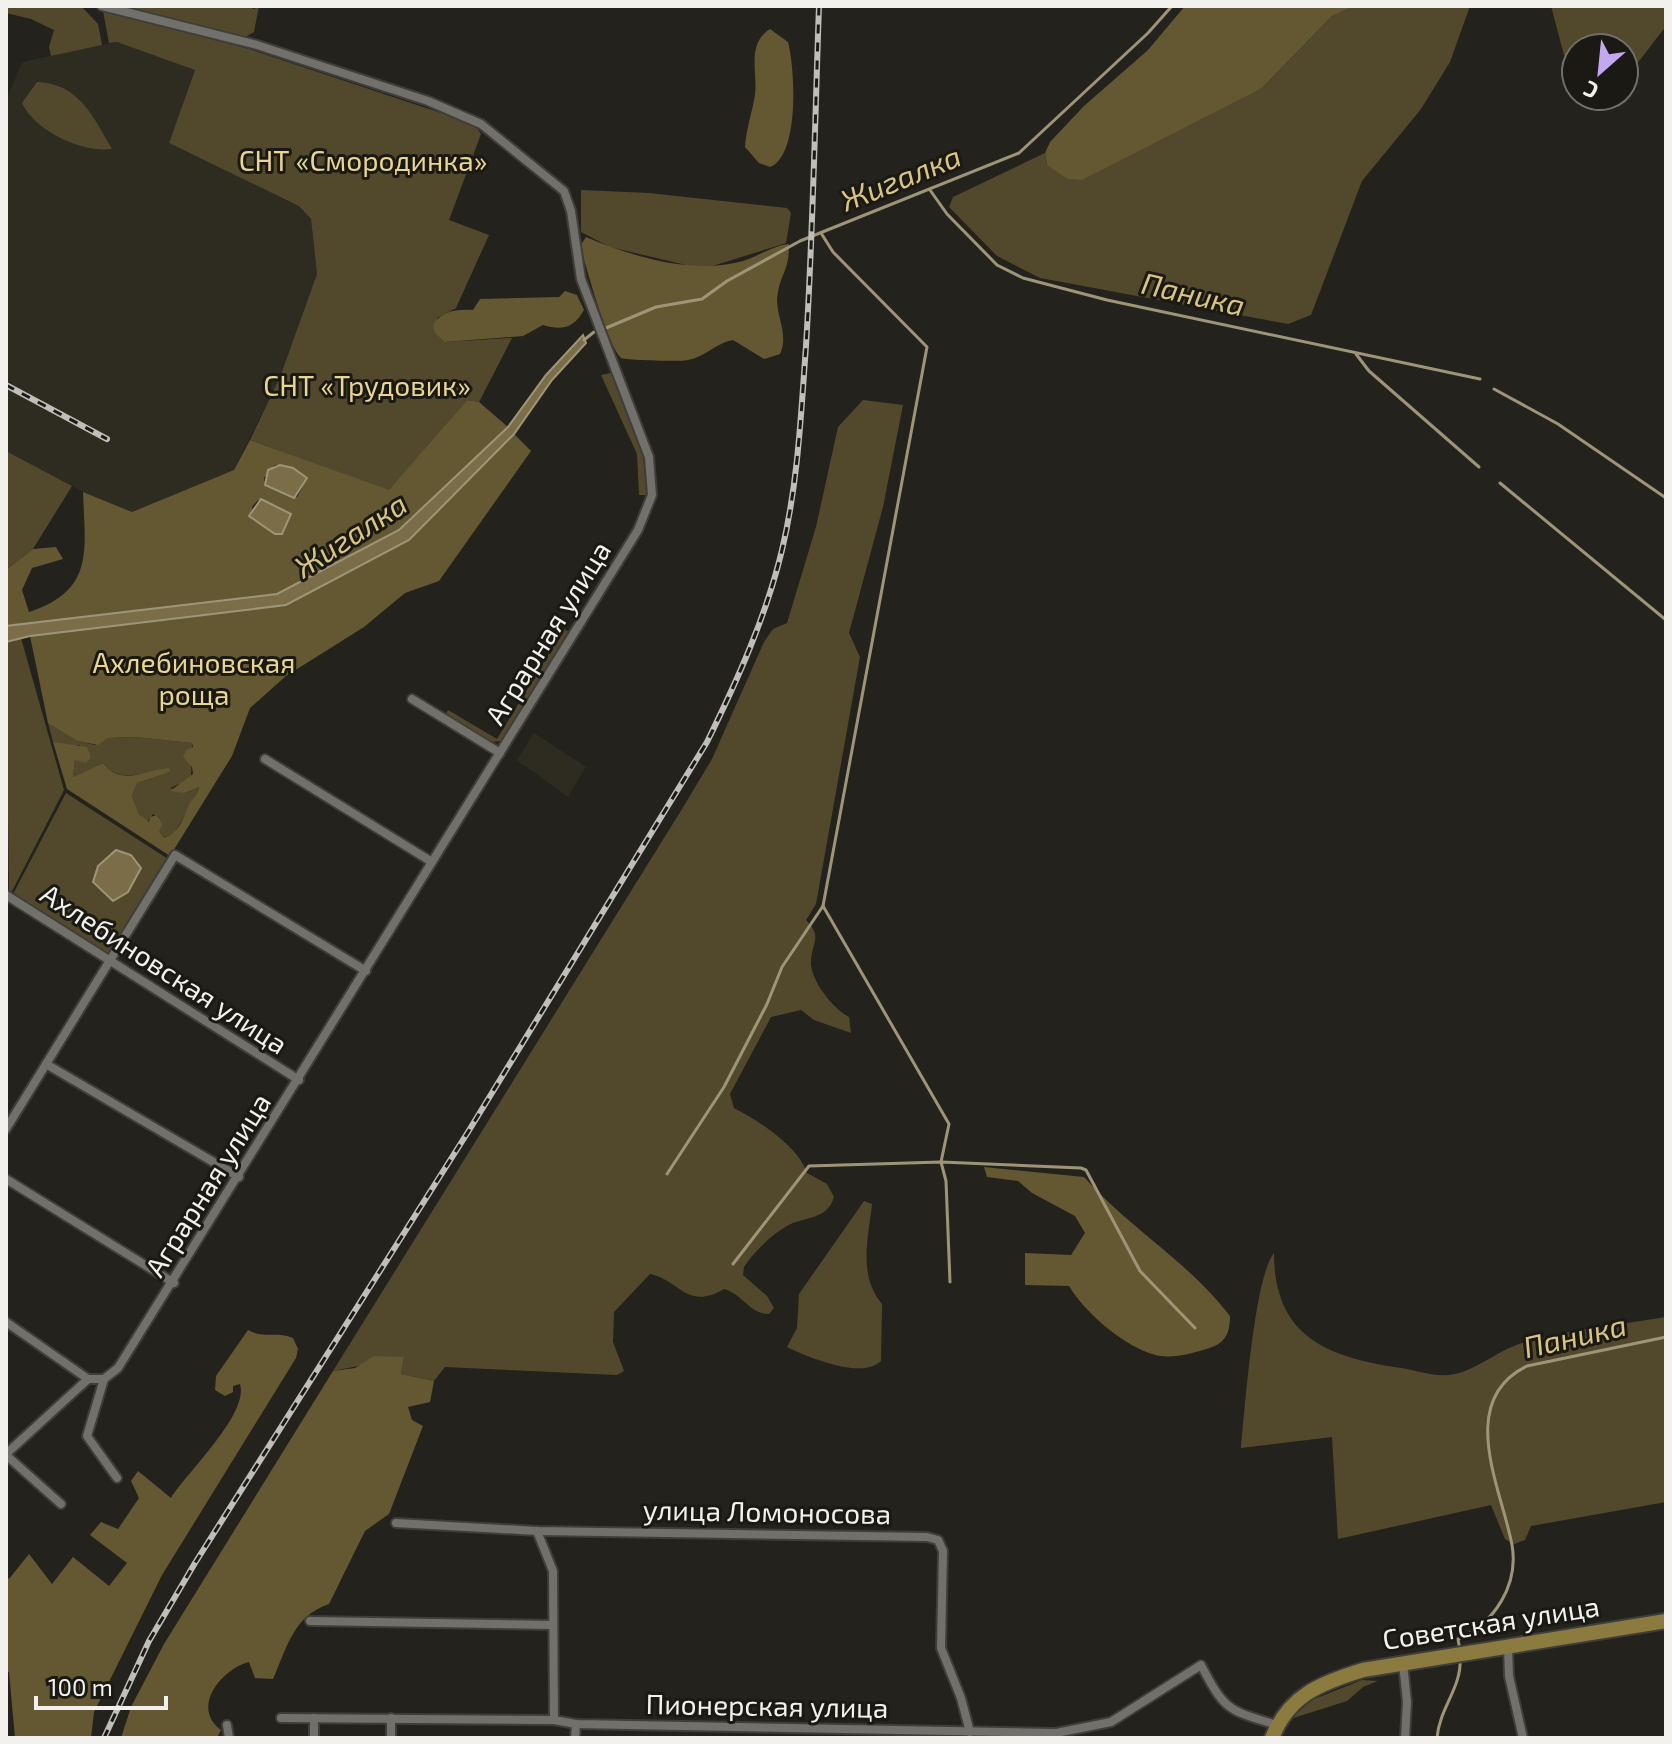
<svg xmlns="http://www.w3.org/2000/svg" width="1672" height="1744" viewBox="0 0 1672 1744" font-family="'Exo 2',sans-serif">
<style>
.built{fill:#2e2b20}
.green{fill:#52492d;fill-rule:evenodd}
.forest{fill:#645832;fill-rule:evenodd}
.water{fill:#7a6d47;stroke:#9e9579;stroke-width:2}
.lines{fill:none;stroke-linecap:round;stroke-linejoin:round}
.stream{stroke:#9e9579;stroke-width:3}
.minor-casing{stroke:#3f3e3a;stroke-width:12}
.primary-casing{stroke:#3f3e3a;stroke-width:18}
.minor{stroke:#72706a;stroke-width:8}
.primary{stroke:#8c7b3e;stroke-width:14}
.rail-casing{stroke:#bfbebb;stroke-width:6}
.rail{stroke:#1a1914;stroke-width:3;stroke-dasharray:9;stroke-linecap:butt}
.labels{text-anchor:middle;stroke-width:6;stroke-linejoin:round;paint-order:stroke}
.park-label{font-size:28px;fill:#ead593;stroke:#1a1914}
.street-label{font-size:28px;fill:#f2f1ee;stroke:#1a1914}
.water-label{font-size:30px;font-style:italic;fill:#dac483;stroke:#1a1914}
</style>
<rect width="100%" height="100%" fill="#24221d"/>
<g class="built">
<path d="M117,42L195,69L169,143L299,206L311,219L317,274L280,377L234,470L132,512L83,492L6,451V100L22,62Z"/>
<path d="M534,733L586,767L568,797L517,760Z"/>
</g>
<g class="green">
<path d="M6,6H81L98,24L102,45L51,56L49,47L54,30L31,19L6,13Z"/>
<path d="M122,6H248L254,9L259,6L254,32L245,37Z"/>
<path d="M1355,6H1470L1450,62L1421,109L1362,181L1311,315L1288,324L1040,278L997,256L949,207L953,197L1045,153L1047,165L1262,88L1332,16Z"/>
<path d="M1551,6H1666V26L1636,65L1624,67V48H1576V64L1564,55Z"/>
<path d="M106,10L252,50L474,124L481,134L449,220L489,235L456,308L437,318L445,342L512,338L479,402L467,400L389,491L250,440L280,377L317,274L311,219L299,206L169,143L195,70L117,42L109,43L103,11Z"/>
<path d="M37,82C79,83 94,118 112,149C82,153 35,131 22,103Z"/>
<path d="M581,190L649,193L787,208L791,213L786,243L703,269L610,247L581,232Z"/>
<path d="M611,373L642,448L647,495H639L637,454L601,375Z"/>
<path d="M863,400L903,405L883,507L849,633L860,657L816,904L806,920C822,937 813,940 811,960C809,979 833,1009 849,1017L851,1033L814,1020L801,1010L771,1017L730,1094L734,1108C759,1121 798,1146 807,1173L827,1184L834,1197C827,1221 804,1216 787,1226C771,1235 754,1252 744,1267L743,1275L767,1296L774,1308L769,1314C749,1314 743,1294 724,1289C687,1311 680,1280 650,1274L614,1312L613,1342L624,1371L617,1375L445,1367L434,1381L401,1374L404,1357L333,1371L682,809L712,759L764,642L773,629L787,623L816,527L838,427Z"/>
<path d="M6,451L72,486L33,549L6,570Z"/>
<path d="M564,629L569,632L501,741L491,742L445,715L448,710L497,739Z"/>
<path d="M21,638L64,790L9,897L6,642Z"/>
<path d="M48,723L77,741L95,745L108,738L135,737L192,743L191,779L170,788L185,793L199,787L198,793L175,832L164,838L158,832L159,817L153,814L147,822L139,814L132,796L137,783L170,772C146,768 121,787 103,763L73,777L75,760L87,762L91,758L79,745L72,747L53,742Z"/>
<path d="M66,793L168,859L105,958L11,898ZM116,850L141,868L128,892L113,901L96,886L94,878Z"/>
<path d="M864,1201L872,1204C868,1240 858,1275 882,1304L881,1361C862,1380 808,1357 787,1347L797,1328L799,1294Z"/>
<path d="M1274,1253C1274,1337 1327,1357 1401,1368C1419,1371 1437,1378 1455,1374C1478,1369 1499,1350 1522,1343C1568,1329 1619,1325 1666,1317V1502L1531,1526L1525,1540L1514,1544L1505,1539L1491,1505L1338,1539L1332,1437L1241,1448C1245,1410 1254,1278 1274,1253Z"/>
<path d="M1362,1680L1378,1681L1363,1687L1347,1701L1290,1719L1312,1700Z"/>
</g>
<g class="forest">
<path d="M1185,6H1355L1332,16L1262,88L1082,180L1068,179L1047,165L1045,153L1050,142L1084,106L1148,50Z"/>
<path d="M770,29L788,42C795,68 800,155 770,167L759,163L745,147C746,129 752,113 755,95C758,73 746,44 770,29Z"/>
<path d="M586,237C633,257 693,275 743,261C759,256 774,245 789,244C789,271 782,271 778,292C773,313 790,332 780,354L764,359L733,340C716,343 705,357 688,360C681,362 624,360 621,358C607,345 587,269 580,246Z"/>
<path d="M565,291L577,295L584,310C574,328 562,331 543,325L523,336L445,342L435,333L433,325C442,310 458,309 473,310L480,299L559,297Z"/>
<path d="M467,400L479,402L508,427L399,530L277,595L6,626V570L33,549L56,547L63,559L32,568L22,590L29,612C95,590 85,551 83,492L132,512L234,470L250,440L389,490ZM275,465L292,468L307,478L297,497L265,484L264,478ZM258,500L290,514L275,534L256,521L252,507Z"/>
<path d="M514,434L531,451L439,581L405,593L364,627L286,676L250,708L232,756L170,856L67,789L53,742L87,747L91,758L86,763L75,760L73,777L103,763C121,787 145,770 169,768L170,772L137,783L132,796L139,814L149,822L150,817L157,815L162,824L159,832L164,838C182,831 183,816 190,803C194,796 198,796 199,787L185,793L170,791L193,774L192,767L183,757L186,750L193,747L192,743L135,737L108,738L98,745L77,741L51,725L48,723L30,636L286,605L409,540Z"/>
<path d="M984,1167L1084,1177C1129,1228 1189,1262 1230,1316C1230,1337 1223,1345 1203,1350C1186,1355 1166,1360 1149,1353C1119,1342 1085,1312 1069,1286L1025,1285V1253L1071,1255L1085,1233L1075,1216L1032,1193L1018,1181L987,1177Z"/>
<path d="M248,1330C264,1339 277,1331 293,1338L298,1349L296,1358L162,1575L94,1712L91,1738H15L9,1672L6,1671V1576L9,1579L29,1554L52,1584L73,1557L109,1586L127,1563L90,1535L101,1522L118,1529L139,1498L131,1481L138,1471L171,1498C188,1471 249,1414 240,1384L233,1386V1392L225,1396L215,1390L216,1376Z"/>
<path d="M374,1356L404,1357L401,1374L434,1381L430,1402L408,1407L412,1420L423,1426L389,1514L365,1531L329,1604C293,1616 287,1648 273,1679L255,1678L249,1662C222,1669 190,1707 221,1730L217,1738H121L131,1707L164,1644L333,1371L355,1368Z"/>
</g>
<g class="water">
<path d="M583,335L586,343L552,380L514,434L409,540L286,605L30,636L6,642V626L277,594L399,530L508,427L546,375Z"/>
<path d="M280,465L293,468L307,478L294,498L265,485L268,470Z"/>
<path d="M261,499L291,514L282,534H275L249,516Z"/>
<path d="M116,850L131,855L141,868L128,892L113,901L93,882L98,866Z"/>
</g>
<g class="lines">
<g class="stream">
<path d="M930,190L947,214L997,265L1023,278L1107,300L1480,379"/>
<path d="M821,233L833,252L927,347L823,906L949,1124L941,1162L946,1181L950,1282"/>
<path d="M606,328L656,307L702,299L727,281L800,241L1019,153L1148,33L1172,6"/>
<path d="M584,340L594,332"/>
<path d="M1356,354L1369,371L1479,467"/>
<path d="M1494,389L1558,424L1666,498"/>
<path d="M1500,483L1666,620"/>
<path d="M667,1174L724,1087L767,1004L782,967L823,906"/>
<path d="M733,1264L809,1166L941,1162L1081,1168L1086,1170L1140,1271L1195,1328"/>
<path d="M1460,1651L1458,1639C1494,1624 1519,1585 1512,1545C1502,1490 1455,1401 1527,1366L1666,1337"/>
<path d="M1437,1738C1439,1709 1462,1687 1460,1659"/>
</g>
<g class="minor-casing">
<g id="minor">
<path d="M412,699L500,753"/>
<path d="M265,759L432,862"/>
<path d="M6,895L299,1080"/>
<path d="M46,1064L239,1177"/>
<path d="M6,1129L175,855L366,971"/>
<path d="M6,1179L174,1283"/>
<path d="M6,1322L88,1379"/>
<path d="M104,1379L87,1436L117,1478"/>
<path d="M6,1454L88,1379H104L118,1368L638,530L652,495L649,457L581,279L571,211L564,191L481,124L428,101L257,45L102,6"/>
<path d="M6,1455L61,1504"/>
<path d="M396,1523L537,1531L927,1537L938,1540L943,1551L941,1648L961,1698L970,1732"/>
<path d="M537,1531L553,1571L554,1720"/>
<path d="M310,1621L553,1625"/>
<path d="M1508,1647L1509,1676L1523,1738"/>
<path d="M1403,1663L1407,1702L1405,1738"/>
<path d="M281,1718L554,1720L576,1724L1056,1733L1111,1722L1201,1665C1225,1711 1228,1710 1277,1725"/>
<path d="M391,1718V1738"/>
<path d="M227,1725L229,1738"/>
<path d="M314,1738V1718"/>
<path d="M575,1738L576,1724"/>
</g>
</g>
<g class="primary-casing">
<path id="primary" d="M1272,1738C1289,1695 1321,1683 1363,1670L1666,1621"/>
</g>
<use href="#minor" class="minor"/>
<use href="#primary" class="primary"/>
<g class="rail-casing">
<g id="rail">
<path d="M6,385L107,439"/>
<path d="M104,1738L149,1641L195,1563L468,1132L707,742C737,681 766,617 782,550C798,483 801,414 806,346C813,232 815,119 819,6"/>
</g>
</g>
<use href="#rail" class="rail"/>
</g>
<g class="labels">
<g class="park-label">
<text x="363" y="171">СНТ «Смородинка»</text>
<text x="367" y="396">СНТ «Трудовик»</text>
<text x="194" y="673">Ахлебиновская<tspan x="194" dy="32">роща</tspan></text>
</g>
<g class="street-label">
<text transform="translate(548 633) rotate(-58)" y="10">Аграрная улица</text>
<text transform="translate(164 969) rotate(33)" y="10">Ахлебиновская улица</text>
<text transform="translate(208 1185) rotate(-58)" y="10">Аграрная улица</text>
<text transform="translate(767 1512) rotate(1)" y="10">улица Ломоносова</text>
<text transform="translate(1491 1623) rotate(-9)" y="10">Советская улица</text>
<text transform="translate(767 1706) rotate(1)" y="10">Пионерская улица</text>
</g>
<g class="water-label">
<text transform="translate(901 179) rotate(-22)" y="10">Жигалка</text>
<text transform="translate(1193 295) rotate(13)" y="10">Паника</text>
<text transform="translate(351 536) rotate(-33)" y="10">Жигалка</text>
<text transform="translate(1575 1337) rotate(-13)" y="10">Паника</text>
</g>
</g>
<rect width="1672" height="1744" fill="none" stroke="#f2f1ee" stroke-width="16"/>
<g transform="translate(1600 72) rotate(207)"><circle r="38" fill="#1a1914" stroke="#706f6b" stroke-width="2"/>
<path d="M0-6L14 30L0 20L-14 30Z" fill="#c4a7f1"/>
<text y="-12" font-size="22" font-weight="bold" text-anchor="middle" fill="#f2f1ee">С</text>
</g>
<path d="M36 1696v12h130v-12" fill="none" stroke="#f2f1ee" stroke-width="4"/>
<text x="48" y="1696" font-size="24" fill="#f2f1ee" stroke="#1a1914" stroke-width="6" paint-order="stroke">100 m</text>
</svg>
